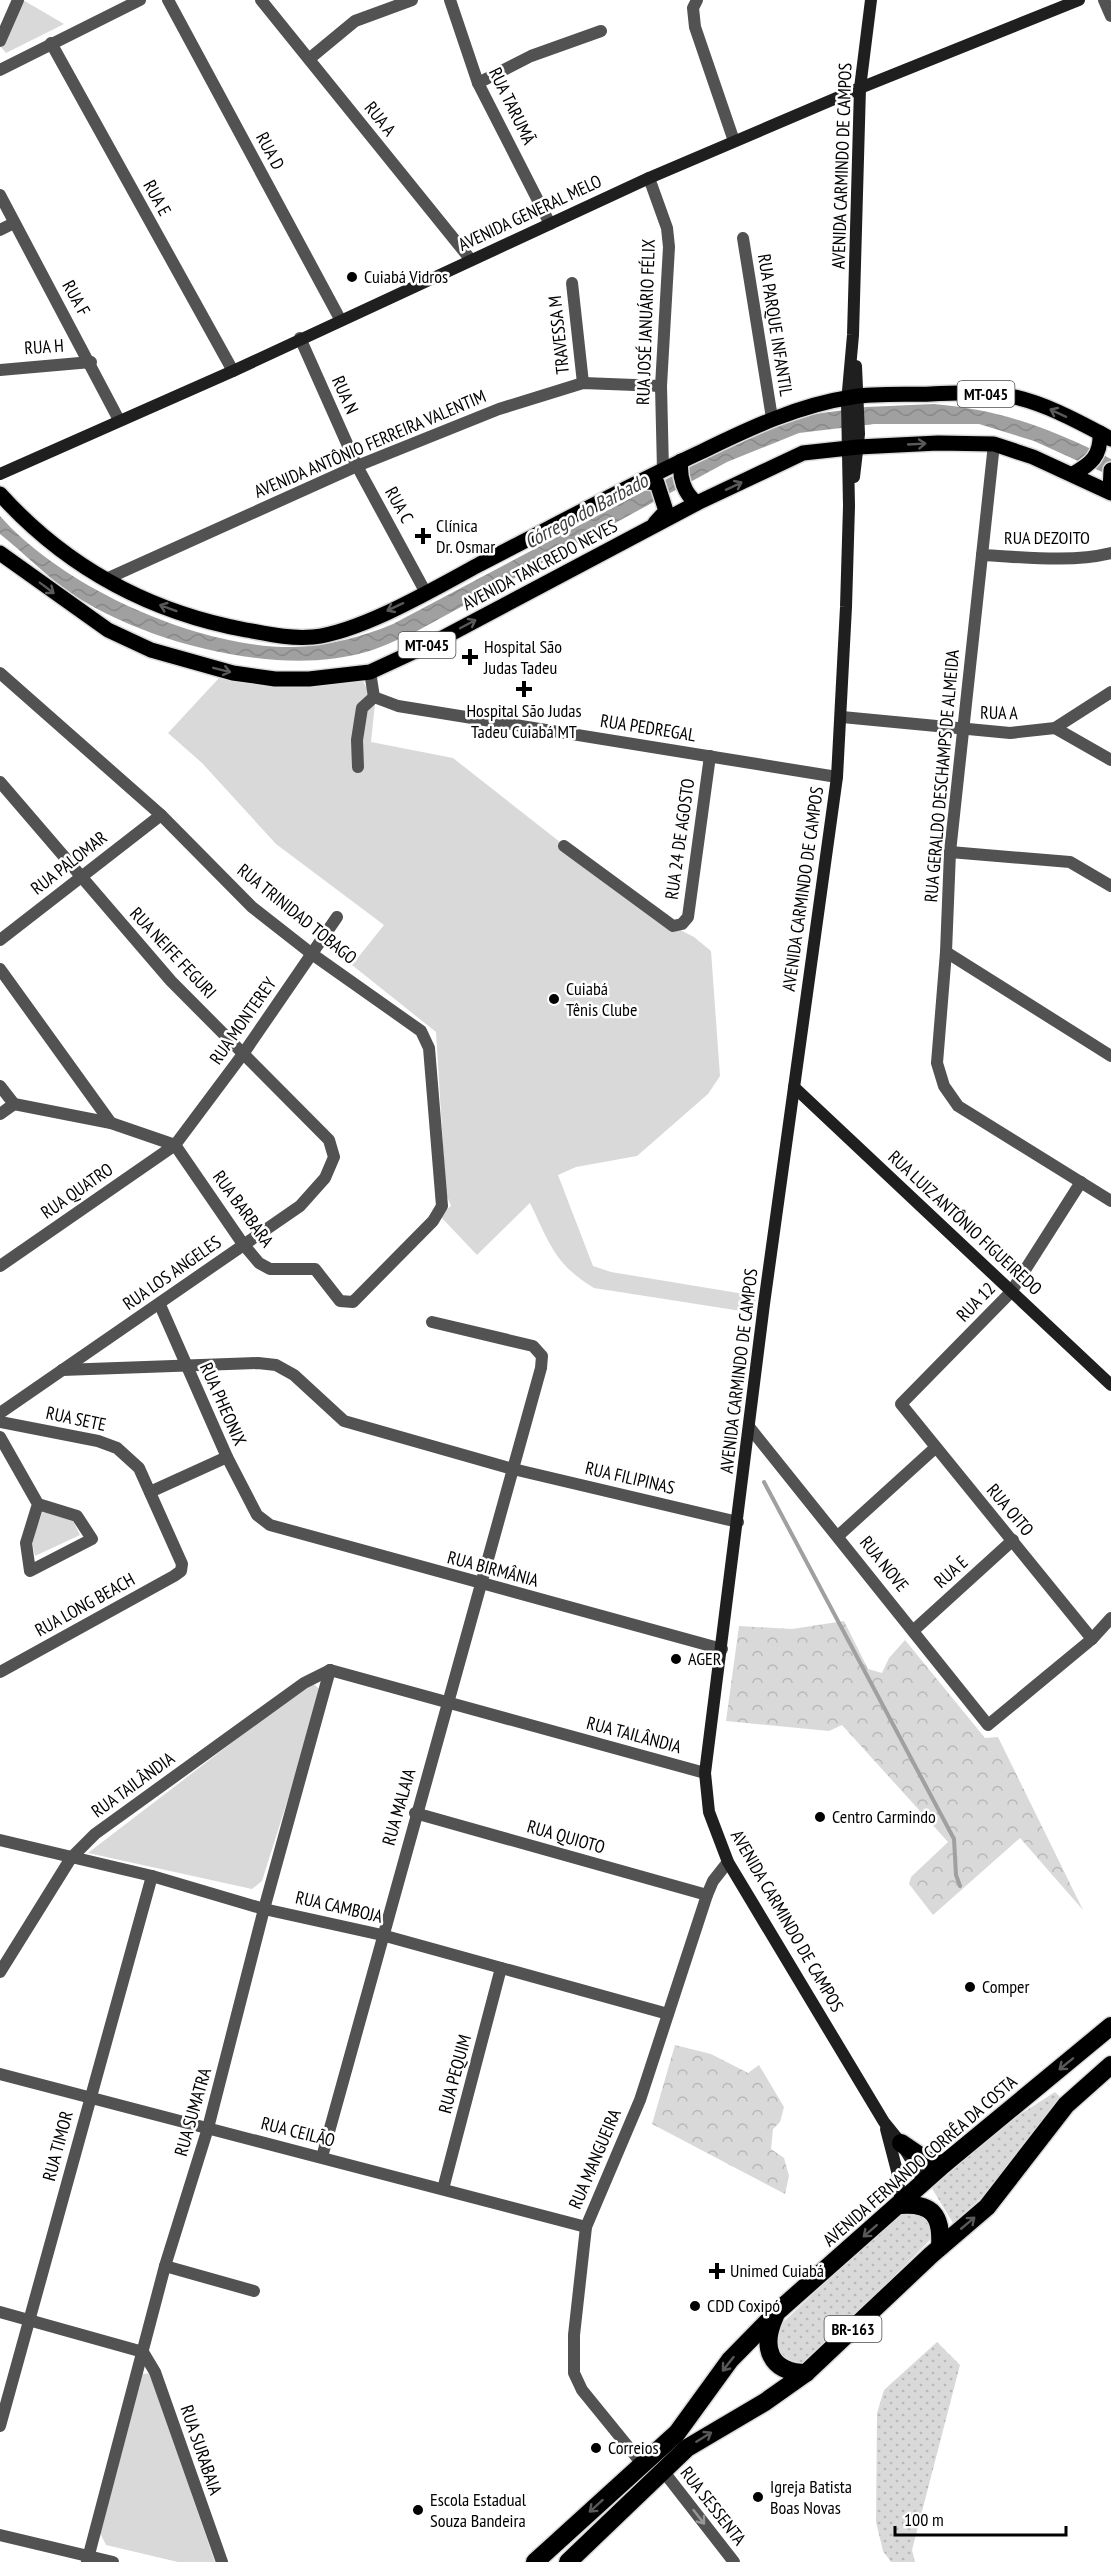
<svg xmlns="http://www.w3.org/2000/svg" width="1111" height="2562" viewBox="0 0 1111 2562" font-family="'PT Sans Narrow',sans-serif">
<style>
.grass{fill:url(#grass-dots)}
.forest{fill:url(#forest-crowns)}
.park{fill:#d9d9d9}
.water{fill:url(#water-waves)}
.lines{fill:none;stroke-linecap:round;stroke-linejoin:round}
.stream{stroke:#a0a0a0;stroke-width:4}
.primary-casing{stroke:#dbdbdb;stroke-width:18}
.highway-casing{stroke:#dbdbdb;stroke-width:21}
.street{stroke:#525252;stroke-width:12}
.secondary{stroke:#1f1f1f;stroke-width:12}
.primary{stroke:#000;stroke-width:15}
.highway{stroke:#000;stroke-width:18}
.oneway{stroke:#595959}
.oneway2{stroke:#979797}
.poi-dot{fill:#000;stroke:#fff;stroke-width:2}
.labels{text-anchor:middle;stroke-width:5;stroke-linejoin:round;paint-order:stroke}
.shield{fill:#fff;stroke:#4c4c4c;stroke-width:1.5}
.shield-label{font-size:16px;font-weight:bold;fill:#000}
.street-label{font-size:18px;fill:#000;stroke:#fff}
.poi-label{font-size:18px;fill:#000;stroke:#fff;text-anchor:start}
.water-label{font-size:20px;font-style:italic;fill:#414141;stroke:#fff}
</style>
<defs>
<pattern id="grass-dots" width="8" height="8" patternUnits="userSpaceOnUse" patternTransform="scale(1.5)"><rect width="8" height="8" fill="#d9d9d9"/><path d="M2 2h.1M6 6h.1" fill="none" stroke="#b8b8b8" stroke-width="1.8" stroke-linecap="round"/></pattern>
<pattern id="forest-crowns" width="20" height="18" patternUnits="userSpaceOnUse" patternTransform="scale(1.5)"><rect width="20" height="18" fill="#d9d9d9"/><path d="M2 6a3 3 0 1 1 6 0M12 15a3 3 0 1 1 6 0" fill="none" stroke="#b8b8b8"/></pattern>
<pattern id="water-waves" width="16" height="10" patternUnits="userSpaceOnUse" patternTransform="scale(1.5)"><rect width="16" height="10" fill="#a0a0a0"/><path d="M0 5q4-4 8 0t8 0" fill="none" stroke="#888"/></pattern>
</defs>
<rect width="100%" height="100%" fill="#fff"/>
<g class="grass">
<path d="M1055,2092L1062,2099L993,2187L953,2223L928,2182L994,2131Z"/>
<path d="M901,2210L927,2213L933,2233L929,2241L806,2365L780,2361L773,2332Z"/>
<path d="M937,2342L960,2365L912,2550L915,2562H891L883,2551L876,2522L877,2413L884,2390Z"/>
</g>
<g class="forest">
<path d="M844,1621L868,1669L882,1673L889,1658L905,1640L985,1738L998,1737L1083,1910L1020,1838L933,1915L909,1884L911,1877L948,1842L842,1725L829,1731L726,1721L739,1626L792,1629Z"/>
<path d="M675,2045L711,2054L748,2073L759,2065L784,2107L780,2122L773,2129L771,2149L784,2158L789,2176L785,2194L652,2124Z"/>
</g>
<g class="park">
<path d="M23,0L64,24L6,53L1,47Z"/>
<path d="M360,676L375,703L371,742L453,758L658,919L694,937L711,951L720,1076L708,1094L637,1156L576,1167L558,1175L593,1266L611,1272L756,1296L754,1313L594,1288C555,1265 549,1242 530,1203L477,1255L440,1216L451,1206L446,1194L436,1032L352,965L384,925L276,844L202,763L168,733L219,678L277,684H346Z"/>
<path d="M43,1510L71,1517L80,1535L35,1556L32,1542Z"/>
<path d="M311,1682L322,1691L262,1881L252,1889L88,1853Z"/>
<path d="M150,2373L215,2562H178L106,2545L100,2533L143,2374Z"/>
</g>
<path class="water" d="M934,404C1002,410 1050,428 1111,459V476L1034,441L979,424H874L799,433L727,462L417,631C400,638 384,647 366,652C277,678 141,642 66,590C43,573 23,552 0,534V516C63,588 200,649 295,647C330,645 362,637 393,624L750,435L815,414L866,407Z"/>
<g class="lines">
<path class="stream" d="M764,1482L954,1839L956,1875L960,1886"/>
<g class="primary-casing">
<g id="primary">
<path d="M681,461C679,477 684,494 697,503"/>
<path d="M1073,474C1091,464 1101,456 1100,433"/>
<path d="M640,481L657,483L666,511L655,523"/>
<path d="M1110,492L1111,470"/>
<path d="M0,494C66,567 149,612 246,630C268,634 290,639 313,637C361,632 436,588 480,564C554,526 627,486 703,451C750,428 799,405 852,397C877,393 905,395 931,394C957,393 984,391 1010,396C1045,403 1079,422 1111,439"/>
<path d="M0,553L108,630L151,650L233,673L275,679H309L370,672L435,642L697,503L803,453L858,447L938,443L994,444L1033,457L1111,493"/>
</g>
</g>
<g class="highway-casing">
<g id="highway">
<path d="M901,2143L926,2160L944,2164"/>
<path d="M901,2205C933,2203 942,2216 940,2247"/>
<path d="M775,2316C761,2347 769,2372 806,2373"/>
<path d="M535,2562L677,2433L730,2360L777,2312L944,2164L1111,2026"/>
<path d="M568,2562L687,2448L765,2402L806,2373L931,2255L987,2207L1066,2105L1111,2065"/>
</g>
</g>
<g class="street">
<path d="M168,0L340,319"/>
<path d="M261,0L471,260"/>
<path d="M450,0L478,83L550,224"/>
<path d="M697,0L693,8L695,27L734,141"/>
<path d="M1104,0L1111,16"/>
<path d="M0,41L18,0"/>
<path d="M51,43L233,371"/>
<path d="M309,59L355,21L412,0"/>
<path d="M0,70L140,0"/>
<path d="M478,83L531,56L601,31"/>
<path d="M649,178L667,228L669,247L661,386L663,470"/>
<path d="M0,195L119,420"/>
<path d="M0,230L14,223"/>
<path d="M743,238L772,418"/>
<path d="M572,283L583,383"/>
<path d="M300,338L357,466L426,593"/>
<path d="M0,370L91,362"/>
<path d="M994,444L950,852L946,952L937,1063L944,1086L958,1106L1111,1201"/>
<path d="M982,555C1024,557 1070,563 1111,553"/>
<path d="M104,580L357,466L499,409L583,383L661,386"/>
<path d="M370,672L374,697L398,706L837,777"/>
<path d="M0,673L161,815L252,907L312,954L421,1031L429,1048L442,1206L433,1221L353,1302L340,1301L315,1269H270L259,1263L243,1244L175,1145L111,1123L14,1104"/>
<path d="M842,717L1010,733L1055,728L1111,692"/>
<path d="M1055,728L1111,760"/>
<path d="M358,767L357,740L362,708L374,697"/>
<path d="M0,782L171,981L329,1140L334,1157L325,1178L300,1206L0,1413"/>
<path d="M564,846L673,926L682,924L688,917L710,756"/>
<path d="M950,852L1070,862L1111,886"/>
<path d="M0,940L161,815"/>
<path d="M946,952L1111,1056"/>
<path d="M0,969L111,1123"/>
<path d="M0,1086L14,1104L0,1114"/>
<path d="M1081,1182L1011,1292L901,1404L1092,1639"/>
<path d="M0,1266L175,1145L243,1054L337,917"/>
<path d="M160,1305L227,1457L257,1515L270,1525L722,1649"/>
<path d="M62,1370L258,1363L276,1365L294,1375L344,1421L513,1469L738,1522"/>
<path d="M0,1422L98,1441L117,1448L139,1468L182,1564L181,1571L174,1576L0,1672"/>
<path d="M750,1428L988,1725L1092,1639L1111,1618"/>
<path d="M0,1437L38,1504L77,1516L92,1539L30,1571L26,1543L38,1504"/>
<path d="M150,1492L227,1457"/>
<path d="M838,1536L935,1448"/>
<path d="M914,1630L1013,1540"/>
<path d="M330,1670L705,1773"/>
<path d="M415,1813L707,1895"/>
<path d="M0,1840L152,1876L264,1909L382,1935L668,2014"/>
<path d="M0,1972L71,1858L95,1834L304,1683L330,1670"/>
<path d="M0,2074L586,2227"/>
<path d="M322,2157C393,1893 469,1631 541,1368L542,1356L533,1346L432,1322"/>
<path d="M443,2189L501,1968"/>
<path d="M165,2266L254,2291"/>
<path d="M0,2312L143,2352L155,2372L222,2562"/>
<path d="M0,2426L152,1876"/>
<path d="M643,2465L582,2390L574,2373V2335L586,2227L640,2100L707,1895L713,1881L728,1862"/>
<path d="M664,2472L734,2562"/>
<path d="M0,2535L113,2562"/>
<path d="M87,2562L165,2266L208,2128L264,1909L330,1670"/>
</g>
<g class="secondary">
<path d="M871,0L860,88L853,335L847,402L849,506L846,607L837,777L764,1304L705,1773L709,1812L728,1862L884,2122L901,2143L925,2183"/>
<path d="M0,474L233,371L649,178L860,88L1079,0"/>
<path d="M854,477L859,434L856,366"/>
<path d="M794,1087L1111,1385"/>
<path d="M886,2129L897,2171L901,2205"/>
</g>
<use href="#primary" class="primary"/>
<use href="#highway" class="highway"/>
</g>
<defs><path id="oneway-shaft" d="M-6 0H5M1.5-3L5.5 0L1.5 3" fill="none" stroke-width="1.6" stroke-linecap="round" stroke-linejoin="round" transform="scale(1.5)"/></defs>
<g class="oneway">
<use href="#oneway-shaft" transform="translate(1058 413) rotate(-155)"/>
<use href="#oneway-shaft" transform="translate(917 444) rotate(-3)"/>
<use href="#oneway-shaft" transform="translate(734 486) rotate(-25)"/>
<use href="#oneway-shaft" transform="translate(47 588) rotate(37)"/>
<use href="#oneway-shaft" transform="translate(395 607) rotate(155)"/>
<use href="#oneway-shaft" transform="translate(168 608) rotate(-160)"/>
<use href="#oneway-shaft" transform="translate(468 624) rotate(-28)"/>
<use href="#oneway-shaft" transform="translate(222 670) rotate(14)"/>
<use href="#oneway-shaft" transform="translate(1066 2064) rotate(141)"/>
<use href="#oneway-shaft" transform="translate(968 2223) rotate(-40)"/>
<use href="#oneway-shaft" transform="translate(870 2231) rotate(139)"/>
<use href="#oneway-shaft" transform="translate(728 2364) rotate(128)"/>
<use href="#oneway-shaft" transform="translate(704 2437) rotate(-32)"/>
<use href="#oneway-shaft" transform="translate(596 2506) rotate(138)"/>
</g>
<use class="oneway2" href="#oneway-shaft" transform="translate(699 2517) rotate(52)"/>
<g class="poi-dot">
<circle cx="352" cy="277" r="6"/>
<path d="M420 527h6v6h6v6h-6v6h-6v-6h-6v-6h6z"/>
<path d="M467 648h6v6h6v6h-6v6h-6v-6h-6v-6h6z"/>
<path d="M521 680h6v6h6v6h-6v6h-6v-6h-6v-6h6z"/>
<circle cx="554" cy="999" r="6"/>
<circle cx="676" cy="1659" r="6"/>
<circle cx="820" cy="1817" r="6"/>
<circle cx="970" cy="1987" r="6"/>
<path d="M714 2262h6v6h6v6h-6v6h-6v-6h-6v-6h6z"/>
<circle cx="695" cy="2306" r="6"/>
<circle cx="596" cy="2448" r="6"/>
<circle cx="758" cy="2497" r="6"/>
<circle cx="418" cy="2510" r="6"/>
</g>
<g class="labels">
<g class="shield">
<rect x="957.5" y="381" width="57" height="26" rx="4.5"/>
<rect x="398.5" y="632" width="57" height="26" rx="4.5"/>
<rect x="824.5" y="2316" width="57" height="26" rx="4.5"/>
</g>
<g class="shield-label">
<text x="986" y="400">MT-045</text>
<text x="427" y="651">MT-045</text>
<text x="853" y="2335">BR-163</text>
</g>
<g class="street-label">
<text transform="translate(512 106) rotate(64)" y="6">RUA TARUMÃ</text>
<text transform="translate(380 119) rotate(51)" y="6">RUA A</text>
<text transform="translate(270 151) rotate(62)" y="6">RUA D</text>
<text transform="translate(842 166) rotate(-88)" y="6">AVENIDA CARMINDO DE CAMPOS</text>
<text transform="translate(157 198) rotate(61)" y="6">RUA E</text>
<text transform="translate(530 213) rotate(-25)" y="6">AVENIDA GENERAL MELO</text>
<text transform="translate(76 298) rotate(61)" y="6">RUA F</text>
<text transform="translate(646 322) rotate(-88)" y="6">RUA JOSÉ JANUÁRIO FÉLIX</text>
<text transform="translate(775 325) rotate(81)" y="6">RUA PARQUE INFANTIL</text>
<text transform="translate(559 335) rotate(-96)" y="6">TRAVESSA M</text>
<text transform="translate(44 347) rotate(-4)" y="6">RUA H</text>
<text transform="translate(345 395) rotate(66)" y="6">RUA N</text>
<text transform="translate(370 444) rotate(-23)" y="6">AVENIDA ANTÔNIO FERREIRA VALENTIM</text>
<text transform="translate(399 505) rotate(61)" y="6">RUA C</text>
<text x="1047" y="544">RUA DEZOITO</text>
<text transform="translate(540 565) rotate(-28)" y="6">AVENIDA TANCREDO NEVES</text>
<text transform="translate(999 713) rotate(1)" y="6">RUA A</text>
<text transform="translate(648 728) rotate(9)" y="6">RUA PEDREGAL</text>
<text transform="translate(942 776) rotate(-85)" y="6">RUA GERALDO DESCHAMPS DE ALMEIDA</text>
<text transform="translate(680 839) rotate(-82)" y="6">RUA 24 DE AGOSTO</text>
<text transform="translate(69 863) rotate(-38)" y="6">RUA PALOMAR</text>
<text transform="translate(803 889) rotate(-82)" y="6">AVENIDA CARMINDO DE CAMPOS</text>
<text transform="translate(297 914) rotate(39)" y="6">RUA TRINIDAD TOBAGO</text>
<text transform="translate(173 953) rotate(47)" y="6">RUA NEIFE FEGURI</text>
<text transform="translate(243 1021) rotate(-55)" y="6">RUA MONTEREY</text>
<text transform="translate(77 1191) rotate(-35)" y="6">RUA QUATRO</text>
<text transform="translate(243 1209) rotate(54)" y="6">RUA BARBARA</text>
<text transform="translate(965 1223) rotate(43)" y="6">RUA LUIZ ANTÔNIO FIGUEIREDO</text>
<text transform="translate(172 1273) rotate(-35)" y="6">RUA LOS ANGELES</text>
<text transform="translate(976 1302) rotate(-46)" y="6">RUA 12</text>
<text transform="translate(739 1371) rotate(-83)" y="6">AVENIDA CARMINDO DE CAMPOS</text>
<text transform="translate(223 1404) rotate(66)" y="6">RUA PHEONIX</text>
<text transform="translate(76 1419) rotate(12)" y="6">RUA SETE</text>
<text transform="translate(630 1478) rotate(13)" y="6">RUA FILIPINAS</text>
<text transform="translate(1010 1510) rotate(50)" y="6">RUA OITO</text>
<text transform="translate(884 1564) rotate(51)" y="6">RUA NOVE</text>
<text transform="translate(493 1569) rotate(15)" y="6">RUA BIRMÂNIA</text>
<text transform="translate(951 1572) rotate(-42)" y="6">RUA E</text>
<text transform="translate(85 1605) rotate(-29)" y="6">RUA LONG BEACH</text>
<text transform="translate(634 1735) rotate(15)" y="6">RUA TAILÂNDIA</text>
<text transform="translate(133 1785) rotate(-36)" y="6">RUA TAILÂNDIA</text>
<text transform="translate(399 1807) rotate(-74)" y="6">RUA MALAIA</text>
<text transform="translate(566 1837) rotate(16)" y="6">RUA QUIOTO</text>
<text transform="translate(339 1907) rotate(13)" y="6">RUA CAMBOJA</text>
<text transform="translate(787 1921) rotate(60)" y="6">AVENIDA CARMINDO DE CAMPOS</text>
<text transform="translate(455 2074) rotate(-75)" y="6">RUA PEQUIM</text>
<text transform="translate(193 2112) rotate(-74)" y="6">RUA SUMATRA</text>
<text transform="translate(298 2132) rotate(14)" y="6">RUA CEILÃO</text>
<text transform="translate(58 2146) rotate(-75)" y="6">RUA TIMOR</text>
<text transform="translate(595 2159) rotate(-67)" y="6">RUA MANGUEIRA</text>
<text transform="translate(920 2161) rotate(-41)" y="6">AVENIDA FERNANDO CORRÊA DA COSTA</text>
<text transform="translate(201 2450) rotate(71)" y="6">RUA SURABAIA</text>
<text transform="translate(713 2506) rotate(52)" y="6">RUA SESSENTA</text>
</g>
<g class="poi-label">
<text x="364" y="283">Cuiabá Vidros</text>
<text x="436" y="532">Clínica<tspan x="436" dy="21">Dr. Osmar</tspan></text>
<text x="484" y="653">Hospital São<tspan x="484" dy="21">Judas Tadeu</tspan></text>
<text x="524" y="717" text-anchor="middle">Hospital São Judas<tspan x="524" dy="21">Tadeu Cuiabá MT</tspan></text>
<text x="566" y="995">Cuiabá<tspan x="566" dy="21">Tênis Clube</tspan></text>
<text x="688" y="1665">AGER</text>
<text x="832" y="1823">Centro Carmindo</text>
<text x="982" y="1993">Comper</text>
<text x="730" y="2277">Unimed Cuiabá</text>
<text x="707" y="2312">CDD Coxipó</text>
<text x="608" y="2454">Correios</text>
<text x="770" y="2493">Igreja Batista<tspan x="770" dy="21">Boas Novas</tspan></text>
<text x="430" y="2506">Escola Estadual<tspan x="430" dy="21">Souza Bandeira</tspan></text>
</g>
<g class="water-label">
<text transform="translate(586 511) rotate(-28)" y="7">Córrego do Barbado</text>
</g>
</g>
<path d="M895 2526v9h171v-9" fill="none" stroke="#000000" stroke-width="3"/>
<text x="904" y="2526" font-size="18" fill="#000000" stroke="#ffffff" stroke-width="4.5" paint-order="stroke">100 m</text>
</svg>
